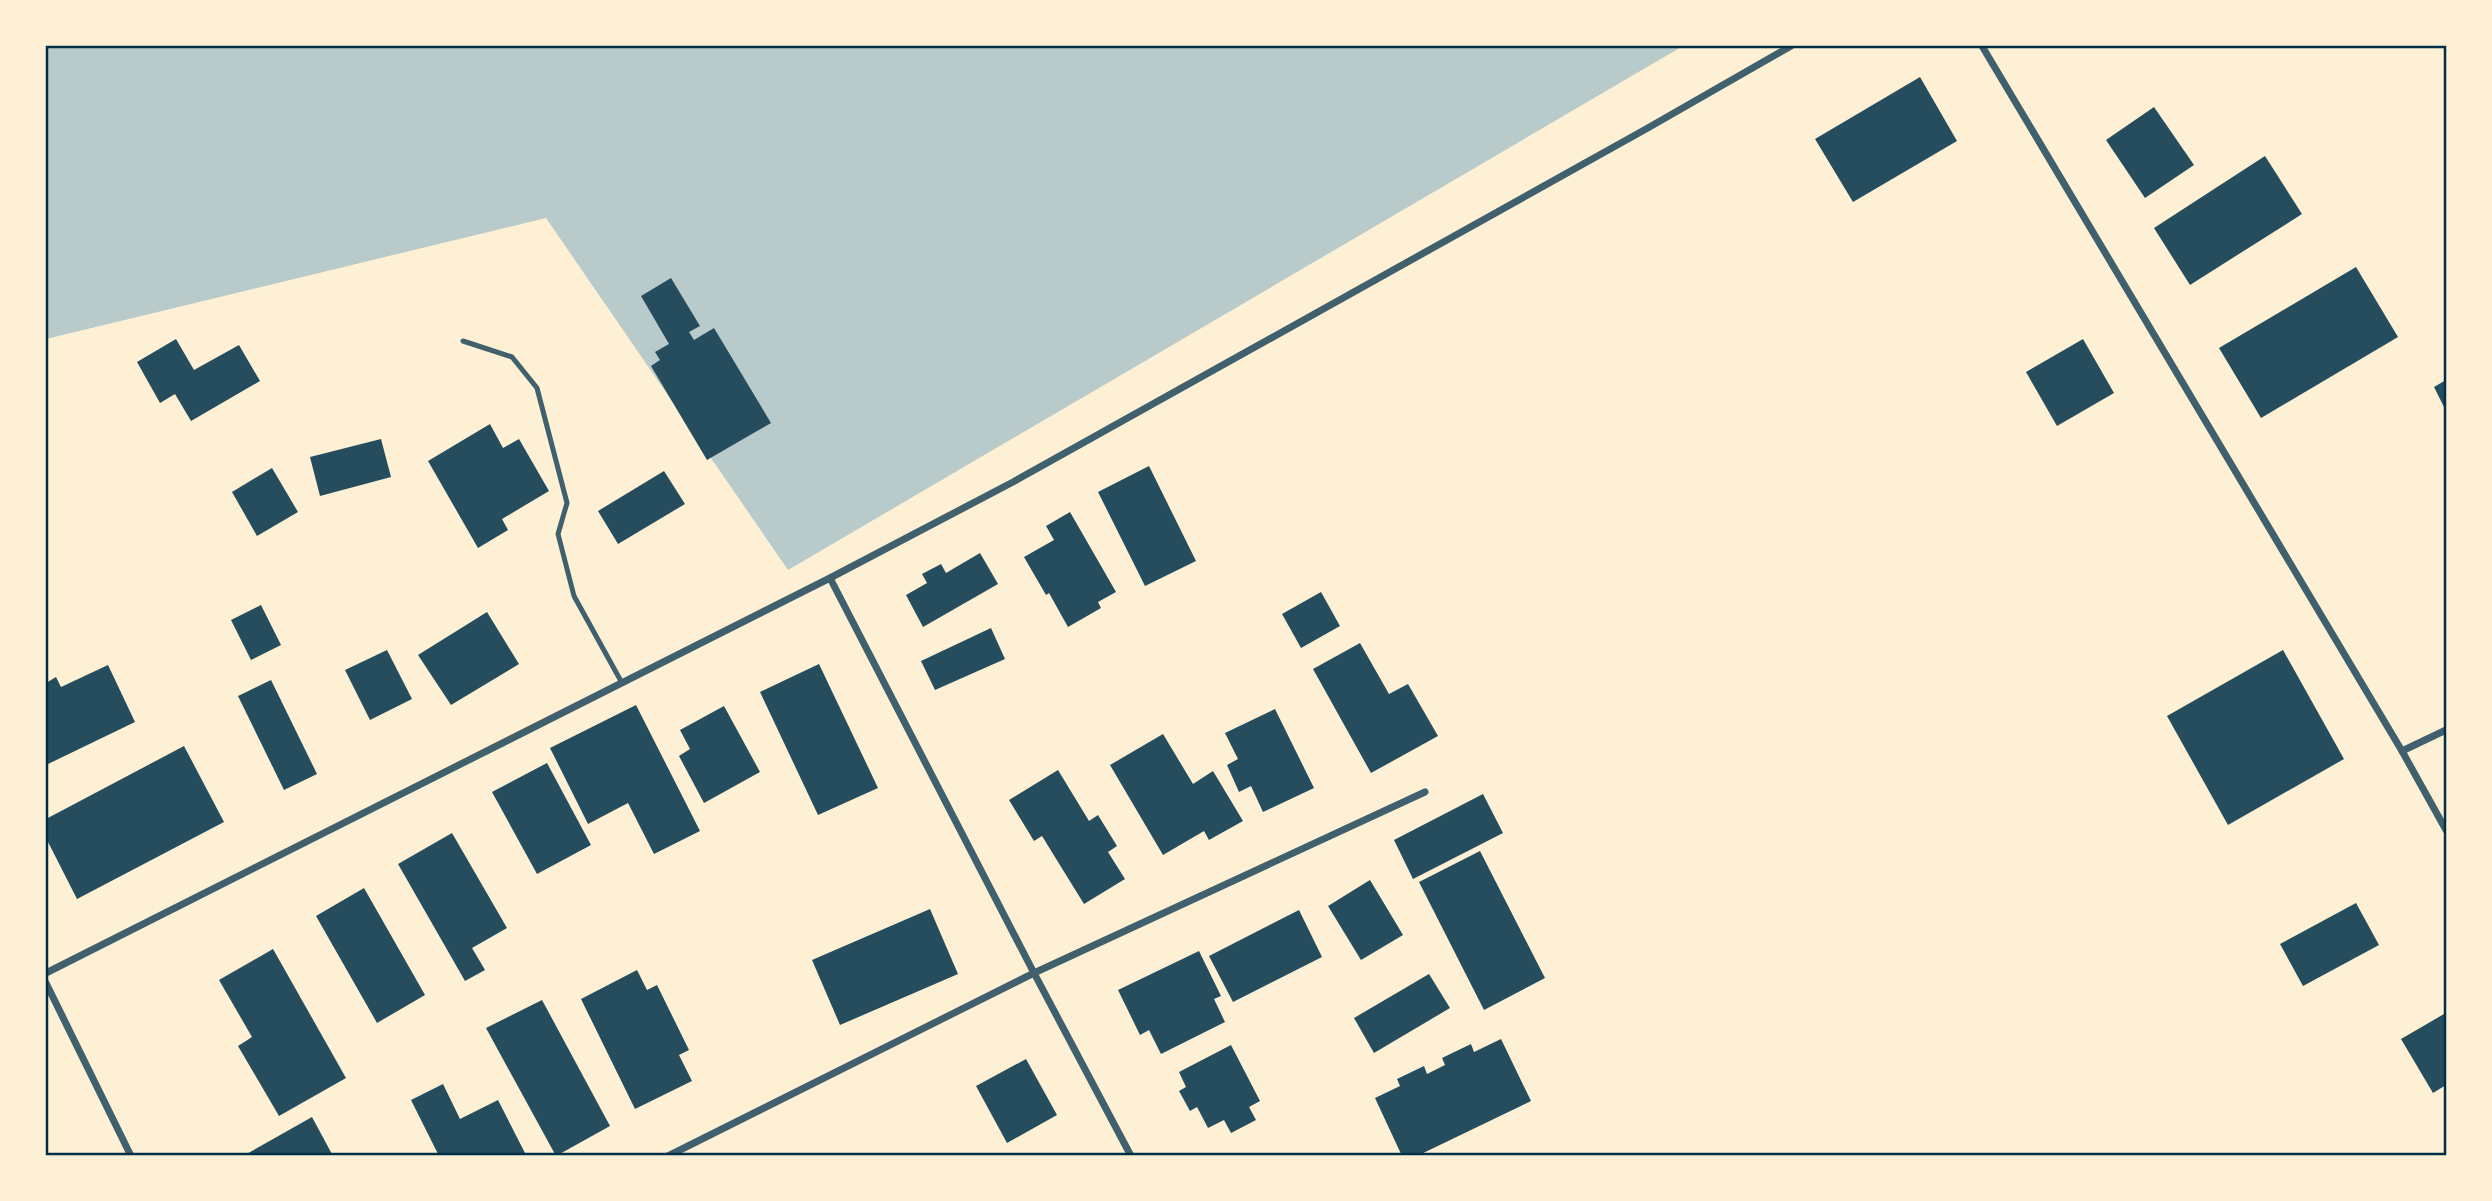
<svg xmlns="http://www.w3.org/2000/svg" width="2492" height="1201" viewBox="0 0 2492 1201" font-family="Signika,sans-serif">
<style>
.green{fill:#b9caca}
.building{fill:#264d5e}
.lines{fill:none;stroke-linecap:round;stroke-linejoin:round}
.service{stroke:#3f606c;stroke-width:5}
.minor{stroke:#3f606c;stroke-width:7}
.neatline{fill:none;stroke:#003049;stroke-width:2.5}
</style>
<rect width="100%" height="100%" fill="#fdf0d5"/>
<path class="green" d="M46,46H1683L788,570L546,218L46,339Z"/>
<g class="building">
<path d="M1920,77L1957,141L1853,202L1815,139Z"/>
<path d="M2154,107L2194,165L2145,198L2106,140Z"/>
<path d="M2265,156L2302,214L2190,285L2154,228Z"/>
<path d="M2356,267L2398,337L2261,418L2219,348Z"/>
<path d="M671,278L700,326L689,332L694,340L714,328L771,423L707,460L651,366L660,360L655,352L669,344L641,296Z"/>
<path d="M176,339L194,370L239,345L260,381L191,421L175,394L160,403L137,362Z"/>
<path d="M2083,339L2114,393L2057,426L2026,372Z"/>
<path d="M2446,380V411L2434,387Z"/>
<path d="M490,424L503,448L519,439L549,491L502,519L508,530L478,548L428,461Z"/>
<path d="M381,439L391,477L320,496L310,457Z"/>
<path d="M1149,466L1196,561L1145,586L1098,492Z"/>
<path d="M272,468L298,512L257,536L232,492Z"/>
<path d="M664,471L685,504L618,544L598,511Z"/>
<path d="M1070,512L1116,592L1098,602L1101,608L1068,627L1049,593L1046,595L1024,557L1054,540L1046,526Z"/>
<path d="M980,553L998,584L923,627L906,595L927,583L922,574L941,564L946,573Z"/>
<path d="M1321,592L1340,626L1301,648L1282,614Z"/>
<path d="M261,605L281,645L251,660L231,620Z"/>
<path d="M487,612L519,664L451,705L418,655Z"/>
<path d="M991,628L1005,659L935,690L921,661Z"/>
<path d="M1360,643L1389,694L1408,684L1438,736L1371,773L1313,669Z"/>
<path d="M387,650L412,699L370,720L345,670Z"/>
<path d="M2283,650L2344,759L2228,825L2167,716Z"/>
<path d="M819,664L878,788L818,815L760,692Z"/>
<path d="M108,665L135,722L46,765V683L56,677L61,687Z"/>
<path d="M271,680L317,774L284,790L238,696Z"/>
<path d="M636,705L700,831L654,854L628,803L588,824L550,748Z"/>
<path d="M724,706L760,772L704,803L679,756L690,749L680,730Z"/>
<path d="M1275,709L1314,788L1263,812L1251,786L1239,792L1227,765L1238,759L1225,733Z"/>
<path d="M1163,734L1193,784L1213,771L1243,821L1209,840L1204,831L1163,855L1110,765Z"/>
<path d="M184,746L224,822L77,899L46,838V819Z"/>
<path d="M547,763L591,845L537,874L492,792Z"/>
<path d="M1058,770L1089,821L1098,815L1117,846L1108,852L1125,879L1084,904L1042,836L1034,841L1009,800Z"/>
<path d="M1483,794L1503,833L1413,879L1394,840Z"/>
<path d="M452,833L507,928L472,948L485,970L465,981L398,864Z"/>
<path d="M1480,851L1545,978L1484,1010L1419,882Z"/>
<path d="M1370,880L1403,935L1361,960L1328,906Z"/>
<path d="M364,888L425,995L377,1023L316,916Z"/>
<path d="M2356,903L2379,945L2303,986L2280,944Z"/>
<path d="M930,909L958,974L840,1025L812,960Z"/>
<path d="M1299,910L1322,957L1233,1002L1209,956Z"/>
<path d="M273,949L346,1078L279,1116L238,1046L252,1037L219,980Z"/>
<path d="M1199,951L1221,996L1214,999L1225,1022L1161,1054L1149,1030L1140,1035L1118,990Z"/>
<path d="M637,970L647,990L657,985L689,1050L679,1055L692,1081L635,1109L581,999Z"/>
<path d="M1429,974L1450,1008L1374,1053L1354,1018Z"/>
<path d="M542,1000L610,1126L556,1156L486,1028Z"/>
<path d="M2444,1014L2446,1018V1085L2433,1093L2401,1039Z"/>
<path d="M1501,1039L1531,1101L1417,1156H1402L1375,1098L1400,1086L1397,1079L1424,1066L1427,1074L1445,1065L1442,1058L1471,1044L1474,1052Z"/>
<path d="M1231,1045L1260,1101L1249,1107L1256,1120L1231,1133L1224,1120L1208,1128L1197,1107L1190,1111L1179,1091L1186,1087L1179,1072Z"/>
<path d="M1026,1059L1057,1115L1007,1143L976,1086Z"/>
<path d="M443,1084L460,1119L498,1100L525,1153L519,1156H439L411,1100Z"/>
<path d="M312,1117L333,1156H243Z"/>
</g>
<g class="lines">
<path class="service" d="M463,341L512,357L537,388L567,503L558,534L574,596L622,683"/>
<g class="minor">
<path d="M1982,46L2402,751L2446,830"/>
<path d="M830,578L1034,973L1131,1156"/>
<path d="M2402,751L2446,730"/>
<path d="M46,973L830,578L1013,482L1646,129L1791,46"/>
<path d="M46,983L131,1156"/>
<path d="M668,1156L1034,973L1425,792"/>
</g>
</g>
<rect width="2492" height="1201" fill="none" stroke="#fdf0d5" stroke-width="94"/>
<rect x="47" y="47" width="2398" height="1107" class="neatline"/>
</svg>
